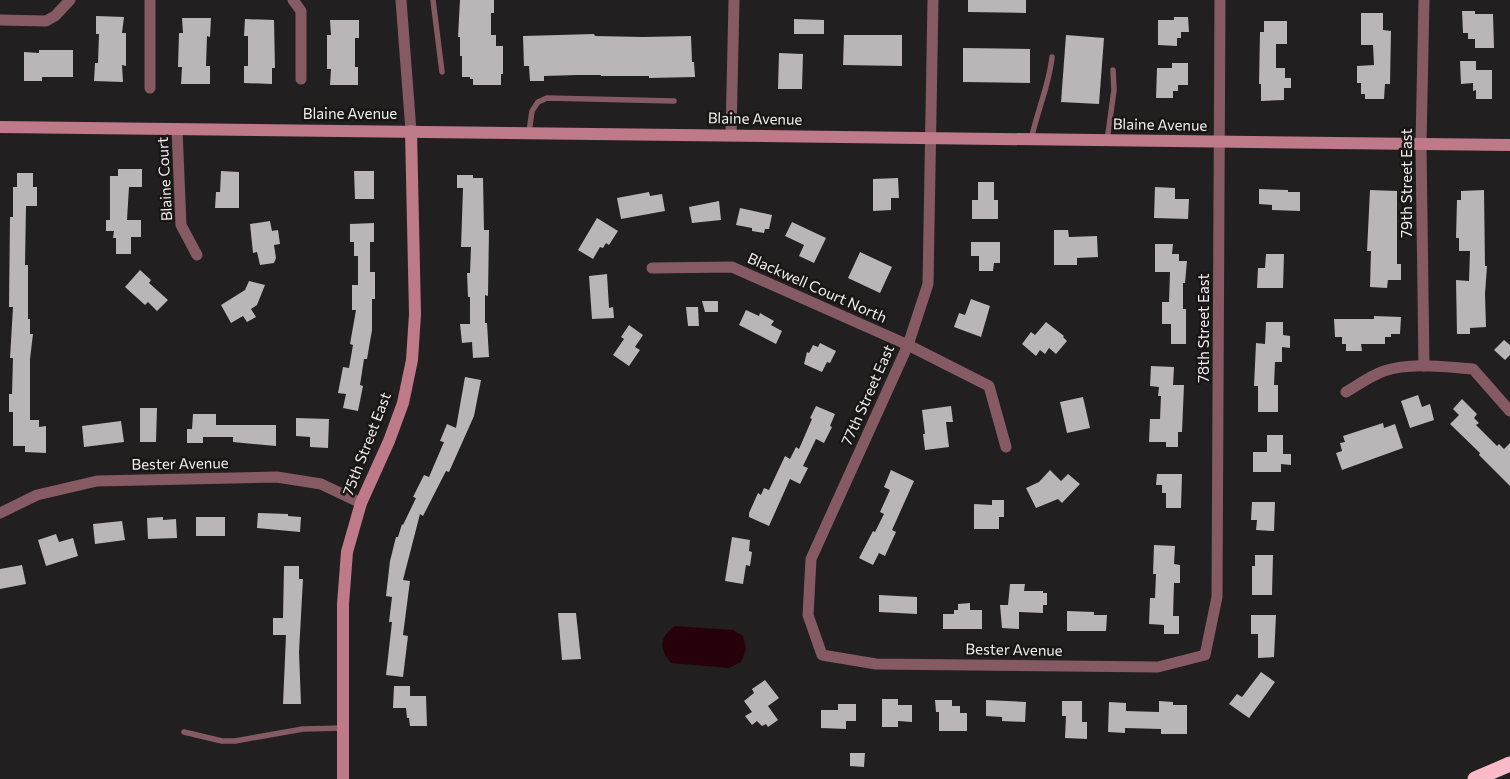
<svg xmlns="http://www.w3.org/2000/svg" width="1510" height="779" viewBox="0 0 1510 779" font-family="Commissioner,sans-serif">
<style>
.water{fill:#26000b}
.building{fill:#bab5b6}
.lines{fill:none;stroke-linecap:round;stroke-linejoin:round}
.lane{stroke:#855a63;stroke-width:5.5}
.street{stroke:#855a63;stroke-width:11}
.secondary{stroke:#bf7a89;stroke-width:12}
.highway{stroke:#fbbac7;stroke-width:15}
.labels{text-anchor:middle;stroke-width:5;stroke-linejoin:round;paint-order:stroke}
.street-label{font-size:15px;fill:#f1eeef;stroke:#191616}
</style>
<rect width="100%" height="100%" fill="#221f20"/>
<path class="water" d="M675,626L733,630L743,636L746,649L741,662L729,668L671,663C658,648 660,637 675,626Z"/>
<g class="building">
<path d="M460,0H494V13H491V35H496V46H503V74H501V85H473V79H470V77H462V56H460V37H458Z"/>
<path d="M968,0H1026V13L968,12Z"/>
<path d="M1462,11H1475V14H1493L1494,48H1475V39H1468V33H1463Z"/>
<path d="M1361,13H1383V30L1391,31L1390,84H1385L1384,99H1365V94H1361V83H1357V66L1374,65L1373,45H1361Z"/>
<path d="M96,16L124,17L122,33H126V66L122,65L123,82L94,81L95,63H98L99,34H96Z"/>
<path d="M1174,17H1188L1189,32H1181V38H1177V46L1158,45V20H1174Z"/>
<path d="M182,18H211L210,37L207,36L206,66H210V84H181L182,67H178L179,33H183Z"/>
<path d="M245,19L274,20L275,68H272V84L244,83V66H248V36H244Z"/>
<path d="M794,19L824,20V34H794Z"/>
<path d="M330,20H359V38H355V67H358V85H330L331,69H327V35H331Z"/>
<path d="M1264,21H1287V44H1276V68H1285V78H1291V88H1284V100L1261,101V84H1259L1260,32H1264Z"/>
<path d="M594,34L595,36L643,37L691,36L692,62H694L695,77L649,78V76H601V75H577L544,76V81H530L529,66H524L523,36Z"/>
<path d="M844,35H902V66L843,65Z"/>
<path d="M1066,35L1104,38L1099,104L1061,102Z"/>
<path d="M963,48L1030,49V83L963,82Z"/>
<path d="M39,50H73V77H42V81H24V52L39,53Z"/>
<path d="M779,53L803,54L802,89H778Z"/>
<path d="M1460,61H1476V70H1492V99H1476V90L1473,91V83L1461,84Z"/>
<path d="M1172,63H1188V85H1178V91H1173V98H1156L1157,68H1172Z"/>
<path d="M118,169H142V187H129L127,220H141V237H131V254H116V238H113L114,231H106V220H110V176H118Z"/>
<path d="M221,171L239,172V208H215L216,192H220Z"/>
<path d="M354,171H374V199H355Z"/>
<path d="M17,173H33V187H37V206H26L25,265H28V319H30V334H33L30,359V420H39V427L46,426V453L25,452V446H13V412H9V394H12L13,358H10L13,307H9L10,217H13V187H17Z"/>
<path d="M457,175H473V178H483L484,230H489L488,296L485,295V323H487L489,357L473,358L472,342L462,343L460,324H470V297H468L467,273H470L471,247H461L463,188H457Z"/>
<path d="M898,178L899,198H891V210L873,211V179Z"/>
<path d="M978,182H994V200H998V219H972V200H978Z"/>
<path d="M1155,187L1175,188V199H1189L1188,219L1154,218Z"/>
<path d="M1259,189L1288,190V192H1300V211L1272,210V205L1259,204Z"/>
<path d="M1370,190L1397,191V264H1401V280H1388L1387,288L1370,287L1371,251H1367Z"/>
<path d="M1484,190L1485,266H1487L1485,294L1486,327L1470,328V334H1457L1456,280L1469,281L1470,251H1459V238H1456L1457,200H1461V191Z"/>
<path d="M649,192L650,196L662,194L665,211L621,219L617,198Z"/>
<path d="M719,201L721,220L692,223L689,207Z"/>
<path d="M740,208L772,215L769,229H765L764,233L752,231V228L736,225Z"/>
<path d="M597,218L618,231L609,245L606,243L603,248L600,247L593,259L578,250Z"/>
<path d="M270,221L272,231L278,230L280,244L274,245L276,258L274,263L260,265L257,252L253,253L250,224Z"/>
<path d="M792,222L826,238L814,263L799,256L804,245L785,236Z"/>
<path d="M374,223V242H370V272H375V299H372V330L367,359H364L360,385L363,386L358,411L343,408L346,394L338,393L343,367L349,368L353,345L350,344L356,310H352V285H358V256H354V242H350V224Z"/>
<path d="M1054,230H1068L1069,237L1097,236L1098,257L1077,258V265H1054Z"/>
<path d="M971,242H1000V263H994L993,271H979V256H971Z"/>
<path d="M1155,244H1173L1172,254H1179V261H1187L1185,283H1183V309H1186V344H1171V324H1162V302H1169L1170,272H1155Z"/>
<path d="M860,252L892,267L880,293L848,278Z"/>
<path d="M1266,254H1284L1283,288H1257L1258,268H1265Z"/>
<path d="M140,270L151,280L149,283L168,300L157,311L148,302L145,305L125,287Z"/>
<path d="M607,274L609,308L613,307L614,318L592,319L589,276Z"/>
<path d="M249,281L265,285L257,305L251,309L256,317L247,322L243,316L231,323L221,305L245,290Z"/>
<path d="M971,299L990,306L981,337L954,327L959,313L965,315Z"/>
<path d="M702,301H718V312H705Z"/>
<path d="M686,307H698L699,326H688Z"/>
<path d="M746,310L759,316L760,313L774,321L771,325L782,331L776,344L739,325Z"/>
<path d="M1374,316L1401,317L1400,334H1391V337H1385V344H1361L1362,351H1346V344H1342V337H1335L1334,319H1374Z"/>
<path d="M1046,322L1064,336L1063,337L1067,341L1056,354L1049,348L1045,354L1040,350L1036,356L1022,344L1031,332L1035,335Z"/>
<path d="M1266,322H1283V335L1290,336V348L1282,347V362H1275L1274,385H1278V412H1258V386H1254L1256,343L1265,344Z"/>
<path d="M629,325L643,335L635,347L640,350L629,366L613,355L624,339L621,337Z"/>
<path d="M1504,340L1510,345V355L1505,360L1494,350Z"/>
<path d="M820,343L836,351L830,363L827,362L822,372L804,364L807,352L809,353L813,345L818,347Z"/>
<path d="M1151,366L1174,367L1173,385H1184L1182,432H1178V447H1166V442H1149L1150,419H1160L1161,396H1158L1159,387L1150,386Z"/>
<path d="M465,377L481,380L474,416L449,472L446,471L423,516L420,514L403,580L410,581L403,635L408,636L403,677L386,675L392,622H389L392,597L386,596L390,561L396,537H398L402,524L403,525L416,498L413,497L424,475L429,477L444,442L440,441L447,424L456,428Z"/>
<path d="M1418,395L1422,407L1430,404L1434,420L1410,428L1401,401Z"/>
<path d="M1083,397L1090,428L1067,433L1060,402Z"/>
<path d="M1462,399L1477,414L1474,418L1479,423L1476,425L1497,446L1499,444L1504,449L1510,443V486L1479,455L1480,453L1450,424L1459,415L1453,409Z"/>
<path d="M816,406L835,414L830,426L832,427L824,443L816,439L803,466L808,468L800,484L790,479L769,526L749,517V513L758,493L761,495L764,488L769,490L785,456L790,459L796,447L799,449L812,419L810,418Z"/>
<path d="M951,406L953,422H946L949,447L925,450L923,434H925L922,410Z"/>
<path d="M140,408H157L156,442H140Z"/>
<path d="M193,414H216V425H276V446L233,442V437H203V443H187V429H192Z"/>
<path d="M296,418L329,419L328,448L310,447V437L296,436Z"/>
<path d="M121,421L124,442L84,447L82,426Z"/>
<path d="M1383,423L1384,428L1395,424L1403,448L1342,470L1336,453L1342,451L1340,443L1345,442L1343,436Z"/>
<path d="M1267,435H1283V454H1291V465L1281,464V472H1253V452H1267Z"/>
<path d="M891,470L914,481L892,530L896,532L885,556L879,553L873,565L859,558L873,531L875,532L884,514L880,512L890,490L884,487Z"/>
<path d="M1050,470L1061,481L1068,474L1080,484L1062,503L1058,499L1036,508L1026,488L1039,482Z"/>
<path d="M1157,474H1182L1181,508H1166V493H1162V485H1156Z"/>
<path d="M992,500H1004V517H999V529H974V504L992,505Z"/>
<path d="M1252,502H1275L1274,531L1256,530L1257,520H1251Z"/>
<path d="M258,513L288,514V516L301,517L300,532L257,528Z"/>
<path d="M163,517V520L176,519L177,538L148,539L147,518Z"/>
<rect x="196" y="517" width="29" height="19"/>
<path d="M122,521L125,540L95,544L93,524Z"/>
<path d="M56,534L59,542L73,538L78,556L46,566L38,540Z"/>
<path d="M732,537L750,540L749,551L752,552L750,566L746,565L743,584L725,581Z"/>
<path d="M1154,545L1175,546L1174,564L1180,565V583H1174L1173,616H1179V634H1164V625L1149,624L1150,598H1155L1156,574H1153Z"/>
<path d="M1255,555H1273L1272,595H1252V566H1255Z"/>
<path d="M22,565L26,584L0,589V569Z"/>
<path d="M284,566H299V579H303L299,652L301,704H283L286,635H273V618H283Z"/>
<path d="M1010,584H1025L1024,591H1043V593H1047V605H1043V613L1019,612V629L1002,628L1000,605H1008Z"/>
<path d="M879,595L917,597V614L879,612Z"/>
<path d="M970,603V610H982V629H943V614H954V610H958V604Z"/>
<path d="M1067,611L1094,612V615H1107L1106,631H1067Z"/>
<path d="M558,613H576L581,659L562,660Z"/>
<path d="M1251,615H1276L1274,657L1258,658V634H1251Z"/>
<path d="M1261,672L1275,682L1249,718L1229,704L1237,694L1242,697Z"/>
<path d="M765,680L779,698L768,706L778,720L768,727L766,724L762,726L757,721L752,725L745,716L752,712L744,701L754,693L752,689Z"/>
<path d="M394,686H410V696H426L427,726H410L409,718H407L406,708H393Z"/>
<path d="M882,699H898V705H912V722L898,721V727H882Z"/>
<path d="M935,700H952V706H960V713H967V731H939V712H936Z"/>
<path d="M986,700L1026,702L1025,722L1002,721V717L986,716Z"/>
<path d="M1062,701H1082V722H1087V739L1065,738L1066,716H1062Z"/>
<path d="M1159,701L1173,702V705H1187V734H1161V729L1125,728V733L1108,732L1109,702L1126,703V711L1159,712Z"/>
<path d="M838,704H856V721H846V729L821,728V710H838Z"/>
<path d="M850,753H865L864,767L850,766Z"/>
</g>
<g class="lines">
<g class="lane">
<path d="M433,0L442,72"/>
<path d="M529,132L532,111L538,102L547,98L674,101"/>
<path d="M1031,140C1037,111 1049,86 1052,57"/>
<path d="M1107,141L1114,90L1113,70"/>
<path d="M184,732L222,741H235L303,729L343,728"/>
</g>
<g class="street">
<path d="M150,0V88"/>
<path d="M293,0L301,11V79"/>
<path d="M401,0L411,131"/>
<path d="M933,0L928,284L908,345L811,559L808,615L822,655L876,664L1158,667L1205,655L1217,597L1220,0"/>
<path d="M0,20L46,21L55,16L70,0"/>
<path d="M177,129L181,225L197,255"/>
<path d="M731,135L734,0"/>
<path d="M652,268L732,267L908,345L989,386L1006,447"/>
<path d="M1424,366L1421,144L1424,0"/>
<path d="M1346,392C1358,385 1370,376 1384,371C1412,362 1444,367 1473,369L1510,411"/>
<path d="M0,513L37,495L97,481L277,477L321,484L361,503"/>
</g>
<g class="secondary">
<path d="M0,127L1510,145"/>
<path d="M343,779V604L347,552L361,503L389,441L403,403L412,360L415,314L411,131"/>
</g>
<path class="highway" d="M1475,779L1510,764"/>
</g>
<g class="labels">
<g class="street-label">
<text x="350" y="119">Blaine Avenue</text>
<text transform="translate(755 119) rotate(1)" y="5">Blaine Avenue</text>
<text transform="translate(1160 125) rotate(1)" y="5">Blaine Avenue</text>
<text transform="translate(165 179) rotate(-93)" y="5">Blaine Court</text>
<text transform="translate(1407 183) rotate(-90)" y="5">79th Street East</text>
<text transform="translate(817 288) rotate(24)" y="5">Blackwell Court North</text>
<text transform="translate(1204 328) rotate(-90)" y="5">78th Street East</text>
<text transform="translate(868 395) rotate(-66)" y="5">77th Street East</text>
<text transform="translate(367 444) rotate(-69)" y="5">75th Street East</text>
<text transform="translate(180 464) rotate(-1)" y="5">Bester Avenue</text>
<text transform="translate(1014 650) rotate(1)" y="5">Bester Avenue</text>
</g>
</g>
</svg>
